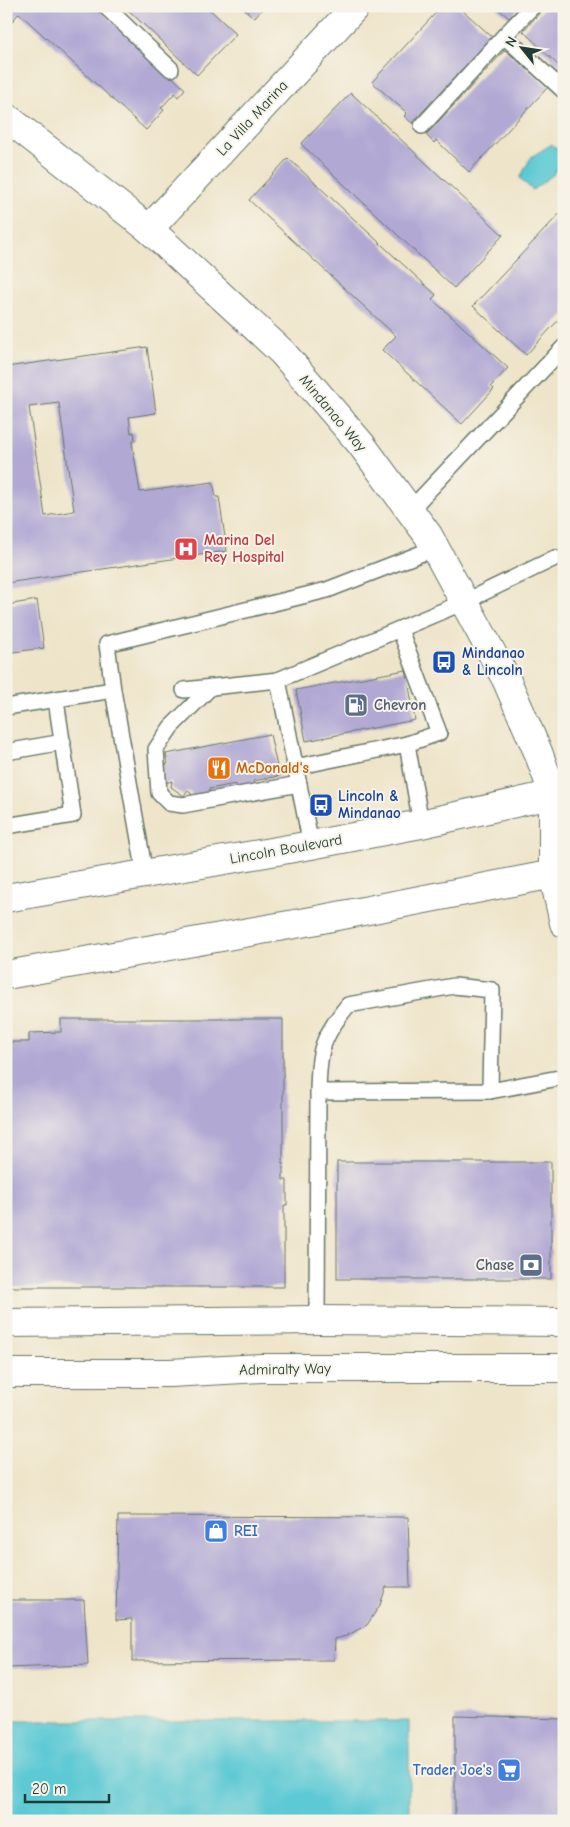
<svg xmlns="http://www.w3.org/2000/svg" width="570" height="1827" viewBox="0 0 570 1827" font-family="'Comic Neue',sans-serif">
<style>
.water{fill:#5dc9d4;stroke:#3e8384}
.building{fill:#b1a9d4;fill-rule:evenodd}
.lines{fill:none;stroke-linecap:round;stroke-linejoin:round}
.lane-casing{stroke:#677768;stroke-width:18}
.street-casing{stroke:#677768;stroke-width:30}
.secondary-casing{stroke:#677768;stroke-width:30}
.highway-casing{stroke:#677768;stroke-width:30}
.lane{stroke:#fff;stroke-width:15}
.street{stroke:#fff;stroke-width:28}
.secondary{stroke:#fff;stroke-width:28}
.highway{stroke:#fff;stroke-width:28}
.labels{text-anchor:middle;stroke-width:4;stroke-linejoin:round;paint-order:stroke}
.street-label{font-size:15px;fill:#1f3d34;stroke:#f7f3e8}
.health-label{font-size:15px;font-weight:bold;fill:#be3a42;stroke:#f7f3e8;text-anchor:start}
.transit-label{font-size:15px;font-weight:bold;fill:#164399;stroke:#f7f3e8;text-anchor:start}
.service-label{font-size:15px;font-weight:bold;fill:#4e5e75;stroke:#f7f3e8;text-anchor:start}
.food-label{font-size:15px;font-weight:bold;fill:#c56008;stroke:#f7f3e8;text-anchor:start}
.shop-label{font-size:15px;font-weight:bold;fill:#366cbe;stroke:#f7f3e8;text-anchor:start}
</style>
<rect width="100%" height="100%" fill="#f7f3e8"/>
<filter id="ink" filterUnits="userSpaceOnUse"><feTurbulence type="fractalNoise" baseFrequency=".02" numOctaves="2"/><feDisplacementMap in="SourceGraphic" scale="10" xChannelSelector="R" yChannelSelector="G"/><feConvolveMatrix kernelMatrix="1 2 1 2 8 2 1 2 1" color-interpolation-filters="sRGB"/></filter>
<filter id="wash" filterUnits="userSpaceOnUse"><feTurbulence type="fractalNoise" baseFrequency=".0096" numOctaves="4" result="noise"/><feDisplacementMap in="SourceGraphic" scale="20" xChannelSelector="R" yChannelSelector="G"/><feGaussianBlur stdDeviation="1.12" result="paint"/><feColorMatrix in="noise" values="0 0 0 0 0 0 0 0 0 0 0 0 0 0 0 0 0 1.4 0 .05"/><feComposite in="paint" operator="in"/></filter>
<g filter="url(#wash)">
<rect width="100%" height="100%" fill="#eee4c9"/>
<g class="water">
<path d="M552,144L564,157L553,175L532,190L520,178L531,157Z"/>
<rect x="6" y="1721" width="403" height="100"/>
</g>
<g id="blocks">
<g class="building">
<path d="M6,6H96L185,89L178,97L175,93L161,108L164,110L146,130L19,13L10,24L6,21Z"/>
<path d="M124,6H206L236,34L197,75Z"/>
<path d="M241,6H265L254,18Z"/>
<path d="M442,6H458L492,37L412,123L404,116L407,113L372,82Z"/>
<path d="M495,6H521L509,18Z"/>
<path d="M546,6H564L563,70L523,31Z"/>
<path d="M505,50L548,87L469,172L436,140L434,143L426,135Z"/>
<path d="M351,93L503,235L454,288L301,144Z"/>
<path d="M288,158L436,295L432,299L508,368L491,386L494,389L462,424L382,350L396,336L249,200Z"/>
<path d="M564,209V314L526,355L473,306Z"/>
<path d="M147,347L156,413L129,417L131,433L134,432L135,441L132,442L140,492L213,482L216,497H219L227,551L6,583V367ZM59,403L74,511L45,516L29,407Z"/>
<path d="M37,600L44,648L6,653V605Z"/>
<path d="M406,670L415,720L306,741L296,690Z"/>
<path d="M270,734L279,776L253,781L255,789L237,792L236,784L209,789L211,798L193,802L191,793L187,791L184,796L171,787L172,781L162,784L158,766L168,764L166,754Z"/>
<path d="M61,1019H283V1180H287V1205H284V1287H6V1042H29V1033L61,1032Z"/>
<rect x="337" y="1162" width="214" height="117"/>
<path d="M118,1516L408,1517L410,1587H386L380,1605L367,1625L346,1636L335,1639L334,1660L132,1661V1619L116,1620Z"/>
<path d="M6,1600H84L88,1665L6,1668Z"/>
<path d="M455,1716L564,1719V1821H455Z"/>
</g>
</g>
</g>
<g filter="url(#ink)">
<use href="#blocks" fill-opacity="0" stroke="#677768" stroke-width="1"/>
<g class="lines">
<g class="lane-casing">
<g id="lane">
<path d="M105,6L171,69"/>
<path d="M533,6L504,36L564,91"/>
<path d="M422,126L504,36"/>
<path d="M410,510L564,347"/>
<path d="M400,630L439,733L407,744L421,824"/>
<path d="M211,687L171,727L156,749L159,793L169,803L183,805L299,784"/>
<path d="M184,690L278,680"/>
<path d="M6,707L113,690"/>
<path d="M6,752L63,742"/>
<path d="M295,767L407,744"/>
<path d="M6,826L73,815L56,700"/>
<path d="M311,845L278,680L464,602L555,558"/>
<path d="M145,874L113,690L107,644L327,590L435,548"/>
<path d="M490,1091L564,1077"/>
<path d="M317,1320L318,1092C319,1049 321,1039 348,1005L454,986L492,990L490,1091L318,1092"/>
</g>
</g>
<g class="street-casing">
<path id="street" d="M149,229L356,6"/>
</g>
<g class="secondary-casing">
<g id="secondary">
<path d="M6,117L149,229L282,352L361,444L428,535L506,679L538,752L553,793L564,809"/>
<path d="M553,793V874L564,923"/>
<path d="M6,1323L317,1320L564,1322"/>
<path d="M6,1373H170L261,1368H564"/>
</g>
</g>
<g class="highway-casing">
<g id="highway">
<path d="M6,898L311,845L421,824L564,792"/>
<path d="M6,975L312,921L564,872"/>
</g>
</g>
<use href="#lane" class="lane"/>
<use href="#street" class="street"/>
<use href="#secondary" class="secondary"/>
<use href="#highway" class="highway"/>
</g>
</g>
<defs>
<g id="hospital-square" transform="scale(1.25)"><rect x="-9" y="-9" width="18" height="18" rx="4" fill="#e0444e" stroke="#f7f3e8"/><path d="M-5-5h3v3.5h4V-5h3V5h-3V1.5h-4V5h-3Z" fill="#fff"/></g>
<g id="bus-square" transform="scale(1.25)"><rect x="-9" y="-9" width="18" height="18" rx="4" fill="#1a4fb4" stroke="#f7f3e8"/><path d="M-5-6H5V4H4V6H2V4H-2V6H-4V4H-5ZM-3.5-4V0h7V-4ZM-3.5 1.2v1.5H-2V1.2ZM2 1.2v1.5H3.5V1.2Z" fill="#fff"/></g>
<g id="fuel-square" transform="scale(1.25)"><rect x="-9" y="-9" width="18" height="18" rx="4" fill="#5c6f8a" stroke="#f7f3e8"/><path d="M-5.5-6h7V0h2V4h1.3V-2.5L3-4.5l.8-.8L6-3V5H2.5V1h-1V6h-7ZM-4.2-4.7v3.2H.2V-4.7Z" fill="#fff"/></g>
<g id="restaurant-square" transform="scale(1.25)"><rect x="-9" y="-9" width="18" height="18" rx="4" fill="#e8710a" stroke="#f7f3e8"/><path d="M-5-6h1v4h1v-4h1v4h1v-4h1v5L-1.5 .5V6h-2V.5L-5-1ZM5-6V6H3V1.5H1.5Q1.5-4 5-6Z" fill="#fff"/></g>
<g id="bank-square" transform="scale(1.25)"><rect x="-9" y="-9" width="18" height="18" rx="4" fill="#5c6f8a" stroke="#f7f3e8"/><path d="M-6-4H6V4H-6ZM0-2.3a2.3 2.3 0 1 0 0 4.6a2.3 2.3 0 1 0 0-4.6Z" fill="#fff"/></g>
<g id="shop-square" transform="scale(1.25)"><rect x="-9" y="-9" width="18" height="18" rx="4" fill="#3f7fe0" stroke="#f7f3e8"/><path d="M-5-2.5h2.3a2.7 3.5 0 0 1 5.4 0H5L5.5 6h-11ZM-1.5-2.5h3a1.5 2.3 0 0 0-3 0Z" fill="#fff"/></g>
<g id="supermarket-square" transform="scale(1.25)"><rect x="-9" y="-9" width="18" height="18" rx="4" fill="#3f7fe0" stroke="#f7f3e8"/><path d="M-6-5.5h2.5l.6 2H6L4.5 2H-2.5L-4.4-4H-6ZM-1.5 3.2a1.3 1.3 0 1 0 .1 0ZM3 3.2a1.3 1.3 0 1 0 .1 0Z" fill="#fff"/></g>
</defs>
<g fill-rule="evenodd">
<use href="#hospital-square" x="186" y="549"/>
<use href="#bus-square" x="444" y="662"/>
<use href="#fuel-square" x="356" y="705"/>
<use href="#restaurant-square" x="219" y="768"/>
<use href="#bus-square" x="321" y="805"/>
<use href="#bank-square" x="531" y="1265"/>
<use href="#shop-square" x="216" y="1531"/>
<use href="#supermarket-square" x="509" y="1770"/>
</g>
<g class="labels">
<g class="street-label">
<text transform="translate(252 118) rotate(-47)" y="5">La Villa Marina</text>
<text transform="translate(333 413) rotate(50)" y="5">Mindanao Way</text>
<text transform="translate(286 849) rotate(-10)" y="5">Lincoln Boulevard</text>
<text transform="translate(285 1369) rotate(-1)" y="5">Admiralty Way</text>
</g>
<g class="health-label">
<text x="204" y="545">Marina Del<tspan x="204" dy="17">Rey Hospital</tspan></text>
</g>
<g class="transit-label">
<text x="462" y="658">Mindanao<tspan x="462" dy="17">&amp; Lincoln</tspan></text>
<text x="338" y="801">Lincoln &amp;<tspan x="338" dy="17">Mindanao</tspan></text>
</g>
<g class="service-label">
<text x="374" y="710">Chevron</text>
<text x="514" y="1270" text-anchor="end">Chase</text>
</g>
<g class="food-label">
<text x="236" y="773">McDonald's</text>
</g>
<g class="shop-label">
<text x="234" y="1536">REI</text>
<text x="492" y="1775" text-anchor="end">Trader Joe's</text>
</g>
</g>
<rect width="570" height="1827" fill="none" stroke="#f7f3e8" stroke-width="25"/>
<g transform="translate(522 48) rotate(300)" stroke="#f7f3e8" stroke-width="4" paint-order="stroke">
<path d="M0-4L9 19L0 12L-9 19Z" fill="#1f3d34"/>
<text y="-8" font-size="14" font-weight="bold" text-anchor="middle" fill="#1f3d34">N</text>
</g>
<path d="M25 1794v8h84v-8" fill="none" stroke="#1f3d34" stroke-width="2.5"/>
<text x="32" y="1794" font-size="15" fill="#1f3d34" stroke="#f7f3e8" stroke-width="4" paint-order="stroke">20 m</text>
</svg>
